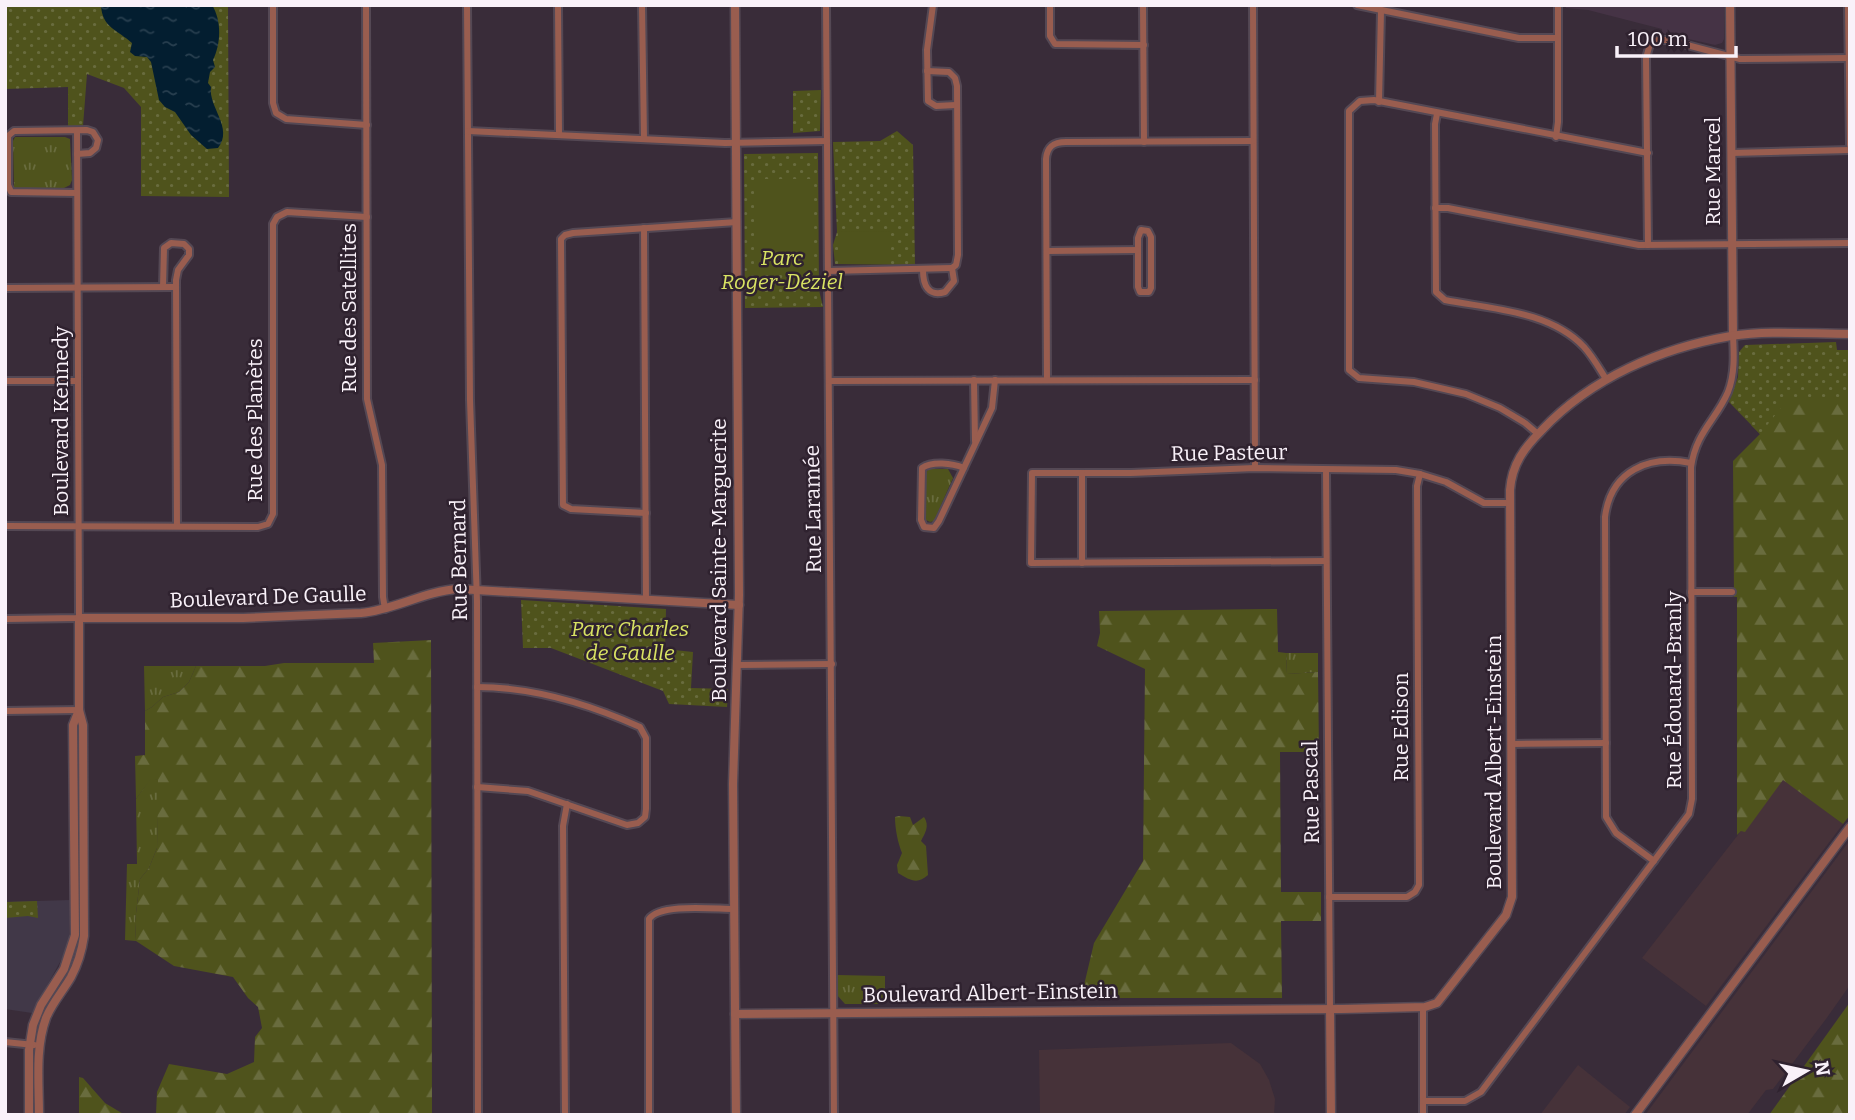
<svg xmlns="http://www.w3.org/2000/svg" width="1855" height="1120" viewBox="0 0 1855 1120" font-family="Bitter,serif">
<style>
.built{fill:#453345}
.industrial{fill:#463239}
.education{fill:#413848}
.grass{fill:url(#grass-tufts)}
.forest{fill:url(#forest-firs)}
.park{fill:url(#park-dots)}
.pitch{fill:#4f531c}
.water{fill:url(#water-ripples)}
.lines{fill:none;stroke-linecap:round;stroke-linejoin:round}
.minor-casing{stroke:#544854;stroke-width:10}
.tertiary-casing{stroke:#544854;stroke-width:11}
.minor{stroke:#995d4f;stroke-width:6}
.tertiary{stroke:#995d4f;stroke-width:8}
.labels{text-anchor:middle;stroke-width:5;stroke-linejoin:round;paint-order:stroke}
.street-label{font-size:21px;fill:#f9f1f9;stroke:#2f222f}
.park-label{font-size:21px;font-style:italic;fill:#d9e363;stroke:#2f222f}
</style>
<defs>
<pattern id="grass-tufts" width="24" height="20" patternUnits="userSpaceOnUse" patternTransform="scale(1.75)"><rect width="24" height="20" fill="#4f531c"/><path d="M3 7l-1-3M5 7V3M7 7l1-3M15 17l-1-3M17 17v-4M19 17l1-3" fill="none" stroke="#696c3e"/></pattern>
<pattern id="forest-firs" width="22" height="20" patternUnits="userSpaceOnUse" patternTransform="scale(1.75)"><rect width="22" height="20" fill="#4f531c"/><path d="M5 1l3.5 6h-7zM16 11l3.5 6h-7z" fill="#696c3e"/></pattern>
<pattern id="park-dots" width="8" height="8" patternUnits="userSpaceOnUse" patternTransform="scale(1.75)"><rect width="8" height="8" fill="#4f531c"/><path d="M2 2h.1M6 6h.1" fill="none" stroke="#696c3e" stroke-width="1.8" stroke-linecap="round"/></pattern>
<pattern id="water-ripples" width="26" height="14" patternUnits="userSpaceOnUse" patternTransform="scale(1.75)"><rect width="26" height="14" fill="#031e30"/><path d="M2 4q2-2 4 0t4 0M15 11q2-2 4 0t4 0" fill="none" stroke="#283f4f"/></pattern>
</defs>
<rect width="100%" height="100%" fill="#392c39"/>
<path class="built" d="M1566,5H1724V39L1722,43L1715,45L1662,33V29L1588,10L1566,8Z"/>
<g class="industrial">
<path d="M1783,779L1843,824L1706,1006L1642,958L1741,831H1745Z"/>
<path d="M1850,840V985L1826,1019L1773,1089L1766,1090L1747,1115H1645Z"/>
<path d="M1231,1043L1260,1064L1269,1080L1275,1099L1274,1115H1040L1039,1050Z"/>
<path d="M1578,1065L1630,1107L1624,1115H1540Z"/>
</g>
<path class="education" d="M70,900L69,937L65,953L32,1013L5,1009V902Z"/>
<g class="grass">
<path d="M15,137H65L70,139L72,180L70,185L64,188H14L13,141Z"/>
<path d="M929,469H948L953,478L934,521L930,522L926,520V472Z"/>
<path d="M1286,653H1318V672L1287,674Z"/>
<path d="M144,666H196L189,682L179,692L163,697L152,707L145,711Z"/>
<path d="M151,778L159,780L157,848L149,868L140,879L135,922L136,941L125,940L127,864H137L136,799Z"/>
<path d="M837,975L885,976V1004H845L837,995Z"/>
</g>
<g class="forest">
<path d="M1764,397L1850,399V815L1843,824L1783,780L1745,832L1741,831L1737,835V597H1734L1733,461L1760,434L1751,425Z"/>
<path d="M1277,609L1278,652L1286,653L1287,674L1318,672L1319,752H1280L1281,892H1321V921H1281L1282,998H1081L1094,943L1143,861L1145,669L1097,646L1100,633L1099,611Z"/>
<path d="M431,640L432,1115H147L156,1114L157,1092L169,1064L227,1074L254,1062L255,1037L262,1028L258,1007L248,998L233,977L174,966L136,941L135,922L140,879L149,868L157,848L158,780L151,779L136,799L135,756L145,755V711L152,707L163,697L179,692L189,682L196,666H265L284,663H374L373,643Z"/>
<path d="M899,816L910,817L913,825L924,817C930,826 925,833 921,841L926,846L928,875C917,885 910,880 898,873L897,865L902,853C898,843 895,829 895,817Z"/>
<path d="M1850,1002V1115H1769Z"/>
<path d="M79,1077L83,1078L105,1103L125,1115H79Z"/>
</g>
<g class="park">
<path d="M5,5H228L229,197L141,196V107L124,88L87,74L83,126H68V87L5,89Z"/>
<path d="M821,90L820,131L793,133V91Z"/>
<path d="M897,131L913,145L915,265L835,264L833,245L837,232L833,142L880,141Z"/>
<path d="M818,153L819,290L823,307L745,308L744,154Z"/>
<path d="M1836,342L1837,350H1850V399H1788L1760,434L1729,402L1738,377L1739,352L1745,345Z"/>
<path d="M521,600L666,609L665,649L693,652L691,688L728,689L727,707L669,704L663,691L551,648H523Z"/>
<path d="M37,901L38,918L28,916L5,918V902Z"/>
</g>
<g class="pitch">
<rect x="754" y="179" width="59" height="95"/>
<path d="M890,231V264H838V232Z"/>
</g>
<path class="water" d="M101,5H212C222,21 221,44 213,60L215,67L210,72L208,83L211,87C208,107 234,128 218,148L207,149L191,135L175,112L165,107L159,100L151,62L147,57L135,56L130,52L132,43C118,30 102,28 101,5Z"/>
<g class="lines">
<g class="minor-casing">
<g id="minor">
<path d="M273,5V103L276,113L286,119L367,125"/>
<path d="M366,5L367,399L382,465L383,597L385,609"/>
<path d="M467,5L470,400L477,601L478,1115"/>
<path d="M558,5L559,134"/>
<path d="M642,5L644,139"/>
<path d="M826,5C830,375 832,745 834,1115"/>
<path d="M933,5L927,50L928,101L936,106L956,105"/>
<path d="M1050,5V36L1055,44L1144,45"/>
<path d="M1143,5L1144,142"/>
<path d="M1253,5L1255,468"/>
<path d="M1357,5L1519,38H1558"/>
<path d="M1848,5L1850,145"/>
<path d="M1379,102L1381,11"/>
<path d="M1437,114L1435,124L1436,292L1445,300C1492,309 1550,311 1584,347C1593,357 1599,368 1606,379"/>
<path d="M468,131L725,143L827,141"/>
<path d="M1556,137L1558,122V5"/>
<path d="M1731,153L1850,150"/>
<path d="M77,154L90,153L96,148L98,140L93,132L87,130L14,131L8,136V185L11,192L77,193"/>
<path d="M1435,208H1448L1639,245L1850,243"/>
<path d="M644,228L646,600"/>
<path d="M1141,230L1148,231L1151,237V288L1149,292H1140L1138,287V238Z"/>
<path d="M1648,245L1646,58L1650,44L1658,40H1668L1740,59L1849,58"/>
<path d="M1047,251L1138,250"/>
<path d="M923,270C923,285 928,297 945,292L954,281L952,268L956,265L958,255L957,86L955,78L949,72L927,71"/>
<path d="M828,271L952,268"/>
<path d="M163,287L164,248L171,243L184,244L189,249V255L178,270L176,280L177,526"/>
<path d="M5,288L176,287"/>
<path d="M974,380L975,441"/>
<path d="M1047,380L1046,159C1047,146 1054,142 1066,142L1253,141"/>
<path d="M5,381H78"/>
<path d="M829,381L1255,380"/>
<path d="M1538,434L1525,423L1500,408L1466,394L1414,382L1359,378L1349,370V111L1360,101L1374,100L1648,153"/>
<path d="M964,468C952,463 932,461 922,468L921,520L924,527L934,528L939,521L992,408L995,380"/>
<path d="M1326,470L1330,1008"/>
<path d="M646,513L571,509L563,505L561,239L565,235L573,233L737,222"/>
<path d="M5,526L258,527L268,524L273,514V224L277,217L287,212L367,217"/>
<path d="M1326,561L1031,563L1032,473H1131L1255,468L1396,470L1420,474L1446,482L1484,503H1510"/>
<path d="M1082,563V473"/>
<path d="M1691,592H1732"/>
<path d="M5,619L79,618L77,131"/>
<path d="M737,665L832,664"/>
<path d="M477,687C534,687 589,704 640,727L646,738V809L645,817L638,823L627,825L528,791L477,787"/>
<path d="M5,711L79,710"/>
<path d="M1512,744L1606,743"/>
<path d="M1654,861L1616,833L1606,817L1605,517C1611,470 1649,455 1691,463"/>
<path d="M1329,897H1407L1415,892L1419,885L1417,486L1420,474"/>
<path d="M1423,1007V1115"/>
<path d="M5,1042L34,1045"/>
<path d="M1423,1101H1465L1481,1092L1689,814L1692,799L1691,467C1696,432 1716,420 1728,392C1735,374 1734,354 1733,336"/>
<path d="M565,1115L563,826L567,804"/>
<path d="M649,1115V919C660,903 714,909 734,909"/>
</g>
</g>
<g class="tertiary-casing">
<g id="tertiary">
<path d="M735,5L739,595L733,784L736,1115"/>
<path d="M1730,5L1733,336"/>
<path d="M1330,1008L1331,1115"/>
<path d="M735,1014L1342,1009L1425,1007L1437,1003L1506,915L1512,897L1510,490C1512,464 1524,448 1542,430C1591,378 1661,348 1731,336C1769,330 1811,334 1850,334"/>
<path d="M29,1115V1050L33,1025L41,1005L64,969L75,935L73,725L79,710"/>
<path d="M39,1115C39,1083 35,1048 46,1018C52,1003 63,991 71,977C78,964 82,950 84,936L83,725L79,710V618H243L361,613C394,610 425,591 458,589L739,605"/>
<path d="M1635,1115L1850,827"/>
</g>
</g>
<use href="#minor" class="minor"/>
<use href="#tertiary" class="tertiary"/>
</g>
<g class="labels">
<g class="street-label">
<text transform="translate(1713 171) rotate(-90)" y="7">Rue Marcel</text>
<text transform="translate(349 308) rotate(-90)" y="7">Rue des Satellites</text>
<text transform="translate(255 420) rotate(-90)" y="7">Rue des Planètes</text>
<text transform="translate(61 421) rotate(-90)" y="7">Boulevard Kennedy</text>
<text transform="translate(1229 453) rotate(-1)" y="7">Rue Pasteur</text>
<text transform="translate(813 509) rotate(-91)" y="7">Rue Laramée</text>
<text transform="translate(459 560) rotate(-91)" y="7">Rue Bernard</text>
<text transform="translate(719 560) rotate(-90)" y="7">Boulevard Sainte-Marguerite</text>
<text transform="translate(268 597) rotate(-2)" y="7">Boulevard De Gaulle</text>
<text transform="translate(1674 690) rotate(-90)" y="7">Rue Édouard-Branly</text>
<text transform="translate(1401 727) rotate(-90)" y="7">Rue Edison</text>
<text transform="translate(1494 762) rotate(-90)" y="7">Boulevard Albert-Einstein</text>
<text transform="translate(1311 792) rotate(-91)" y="7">Rue Pascal</text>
<text transform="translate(990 993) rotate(-1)" y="7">Boulevard Albert-Einstein</text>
</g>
<g class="park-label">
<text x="782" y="265">Parc<tspan x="782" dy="24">Roger-Déziel</tspan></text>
<text x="630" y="636">Parc Charles<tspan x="630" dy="24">de Gaulle</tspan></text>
</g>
</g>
<rect width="1855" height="1120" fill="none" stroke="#f9f1f9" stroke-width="14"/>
<g transform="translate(1806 1071) rotate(81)" stroke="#2f222f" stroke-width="5" paint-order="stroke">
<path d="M0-5L12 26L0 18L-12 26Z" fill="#f9f1f9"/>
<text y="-10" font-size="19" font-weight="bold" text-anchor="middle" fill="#f9f1f9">N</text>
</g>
<path d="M1617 46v10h119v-10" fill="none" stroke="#f9f1f9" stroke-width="3.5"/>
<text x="1628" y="46" font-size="21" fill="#f9f1f9" stroke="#2f222f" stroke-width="5" paint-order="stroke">100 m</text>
</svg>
